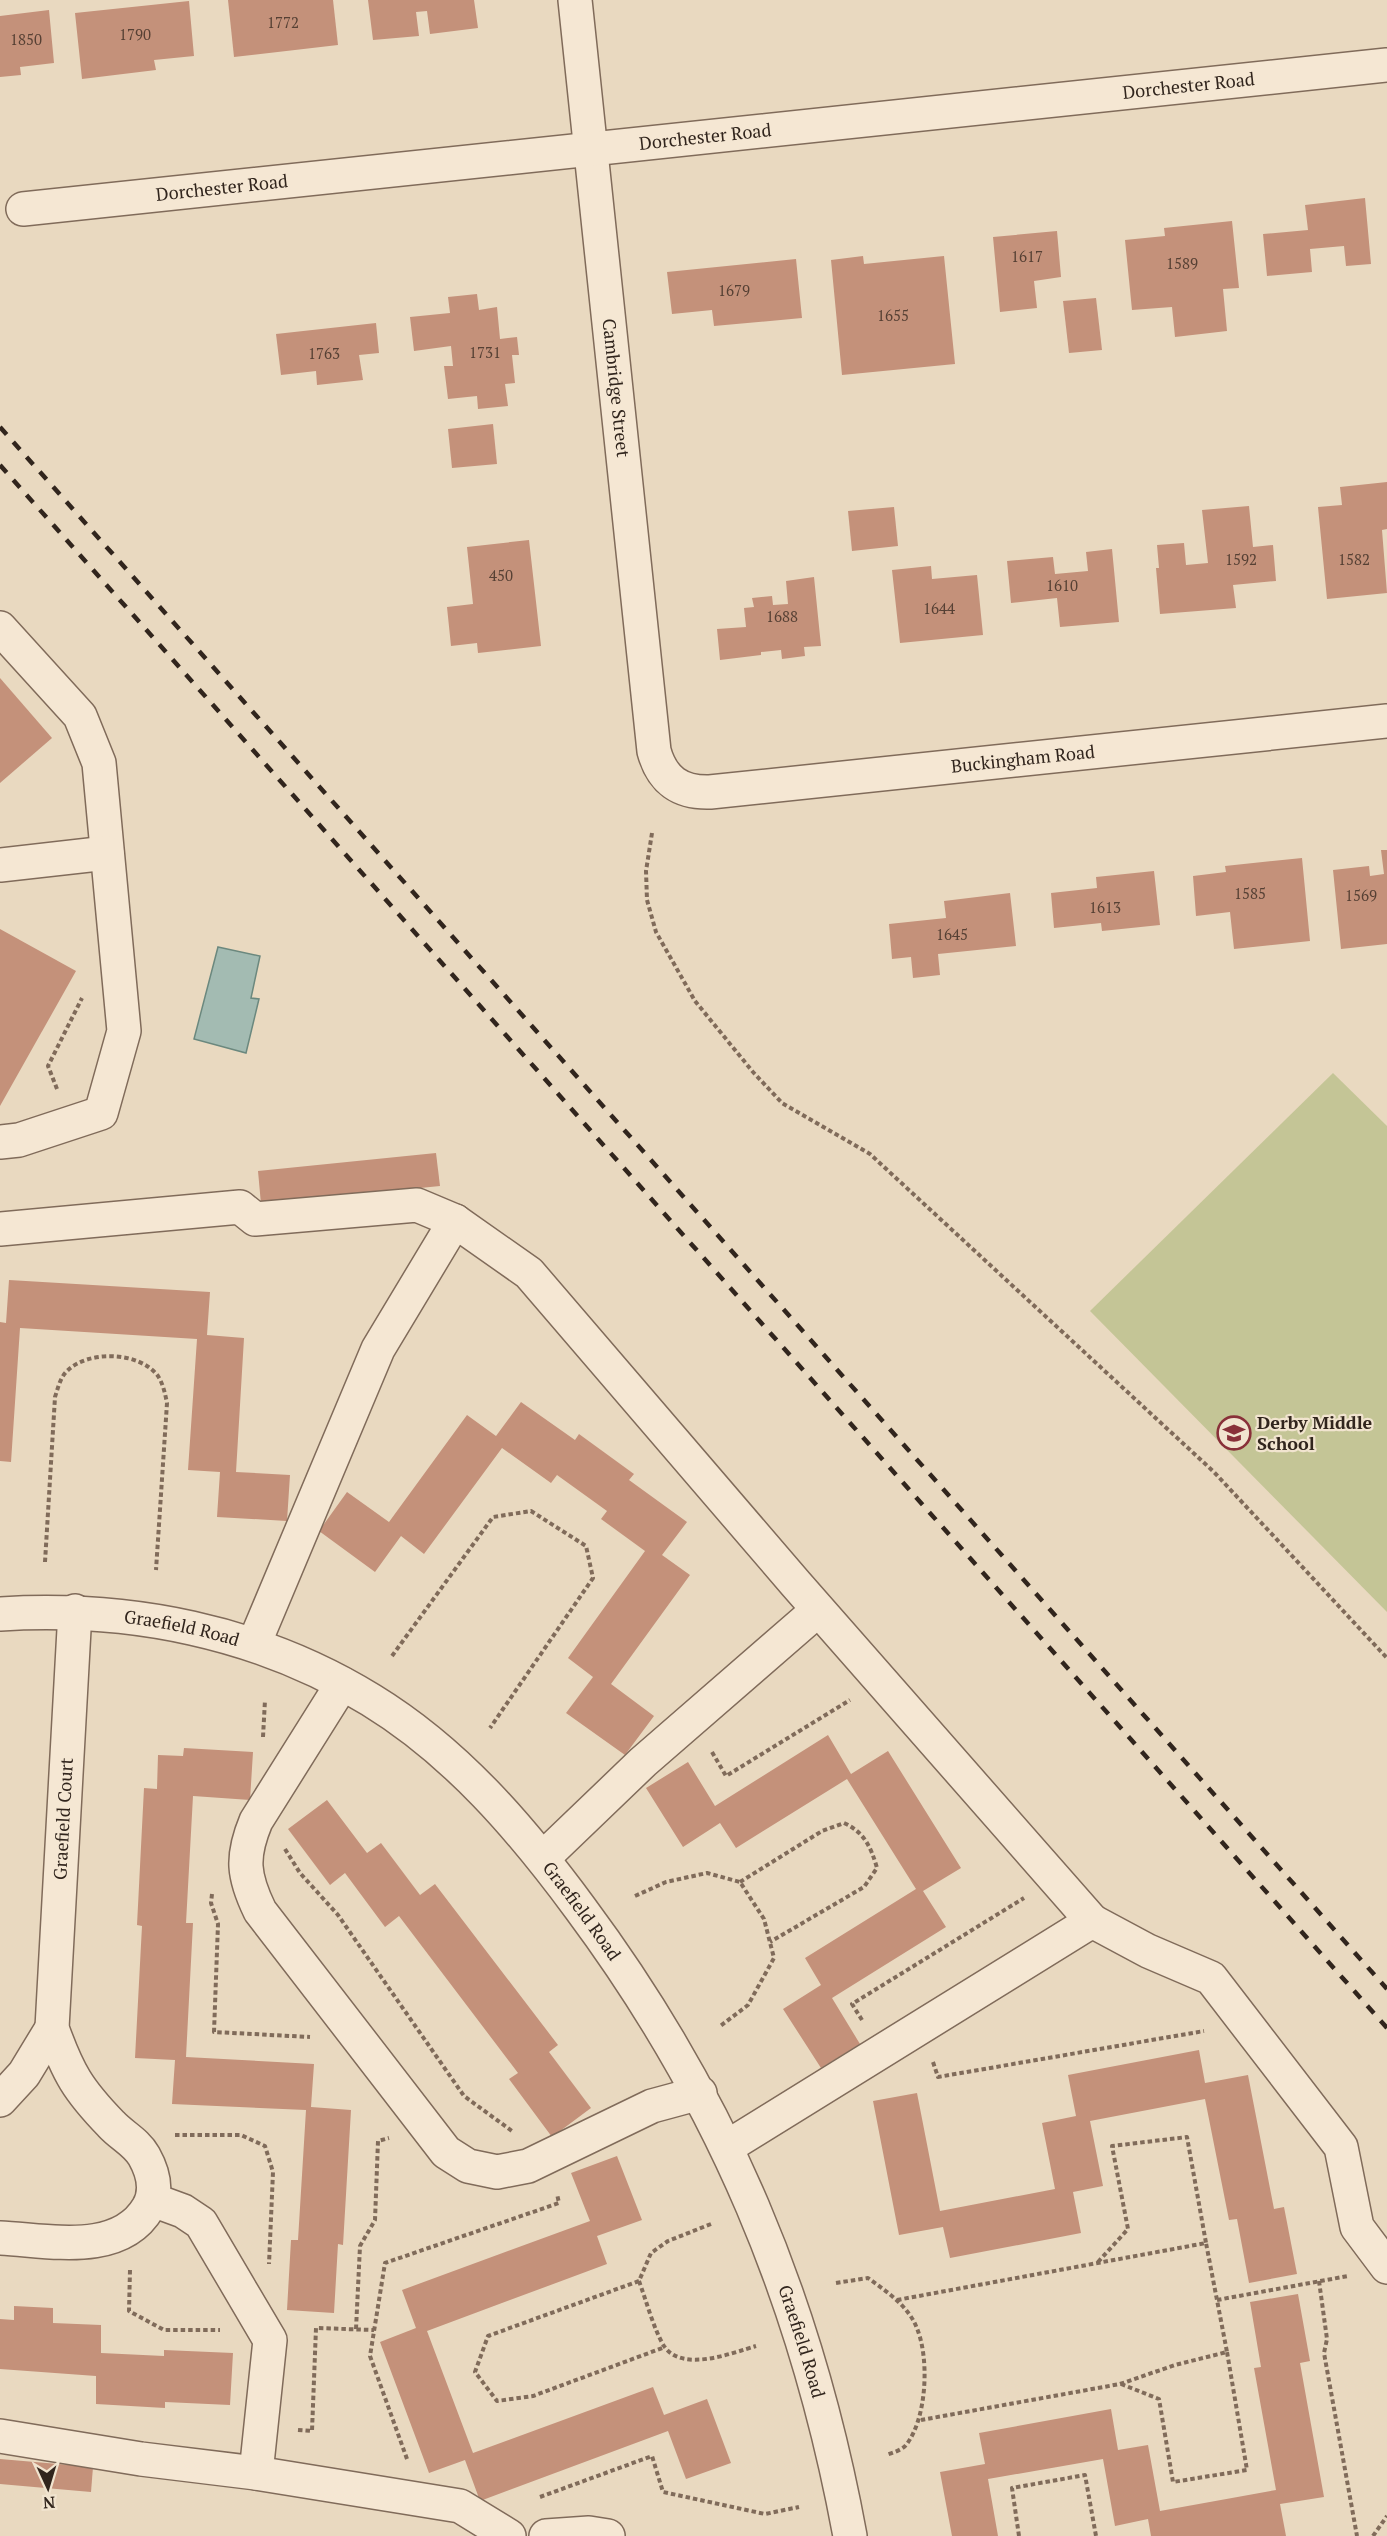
<svg xmlns="http://www.w3.org/2000/svg" width="1387" height="2536" viewBox="0 0 1387 2536" font-family="'PT Serif',serif">
<style>
.green{fill:#c4c596}
.water{fill:#a3bbb2;stroke:#6b887e;stroke-width:1.5}
.building{fill:#c4917a}
.lines{fill:none;stroke-linecap:round;stroke-linejoin:round}
.minor-casing{stroke:#806b5a;stroke-width:36}
.path{stroke:#806b5a;stroke-width:4;stroke-dasharray:4.5 3;stroke-linecap:butt}
.minor{stroke:#f5e7d3;stroke-width:33}
.rail{stroke:#31251d;stroke-width:4.5;stroke-dasharray:10 10;stroke-linecap:butt}
.labels{text-anchor:middle;stroke-width:4.5;stroke-linejoin:round;paint-order:stroke}
.number-label{font-size:15px;fill:#564034}
.street-label{font-size:18px;fill:#31251d;stroke:#f1e4cf}
.poi-label{font-size:18px;font-weight:bold;fill:#31251d;stroke:#f1e4cf;text-anchor:start}
</style>
<rect width="100%" height="100%" fill="#e9d9c0"/>
<path class="green" d="M1333,1073L1387,1126V1612L1090,1311Z"/>
<path class="water" d="M218,947L260,956L251,998L259,999L246,1053L194,1039Z"/>
<g class="building">
<path d="M228,0H333L338,45L234,57Z"/>
<path d="M368,0H474L478,28L430,34L427,11L416,12L419,36L373,40Z"/>
<path d="M189,1L194,56L154,60L156,70L82,79L75,13Z"/>
<path d="M49,10L54,63L20,67L21,75L0,77V16Z"/>
<path d="M1365,198L1371,264L1346,266L1344,246L1310,249L1312,272L1267,276L1263,234L1308,230L1305,205Z"/>
<path d="M1232,221L1239,288L1223,289L1227,331L1175,337L1172,307L1132,310L1125,240L1165,236L1164,228Z"/>
<path d="M1057,231L1061,277L1034,281L1037,308L1000,312L993,237Z"/>
<path d="M863,256L864,264L944,256L955,364L842,375L831,260Z"/>
<path d="M796,259L802,318L714,326L712,310L672,314L667,272Z"/>
<path d="M477,294L479,310L497,307L500,339L517,337L519,355H512L515,383L505,384L508,406L478,409L477,396L448,399L444,366H453L451,346L414,351L410,317L450,313L448,297Z"/>
<path d="M1096,298L1102,350L1069,353L1063,301Z"/>
<path d="M376,323L379,353L359,355L363,380L317,385L316,371L281,375L276,334Z"/>
<path d="M493,424L497,464L452,468L448,429Z"/>
<path d="M1387,482V529L1382,530L1387,593L1327,599L1318,507L1342,505L1340,487Z"/>
<path d="M1249,506L1253,547L1273,545L1276,581L1233,585L1236,608L1160,614L1156,568H1159L1157,545L1184,543L1186,565L1208,563L1202,510Z"/>
<path d="M894,507L898,546L852,551L848,511Z"/>
<path d="M529,540L541,646L478,653L477,643L451,646L447,607L473,604L467,547Z"/>
<path d="M1112,549L1119,622L1060,627L1057,598L1011,603L1007,561L1053,557L1055,574L1088,571L1086,552Z"/>
<path d="M931,566L932,579L977,575L983,635L900,643L892,570Z"/>
<path d="M814,577L821,646L804,647L805,656L782,659L781,650L761,652V655L720,660L717,629L746,627L744,608L754,607L752,598L772,596L773,605L788,604L786,581Z"/>
<path d="M0,678L52,738L0,783Z"/>
<path d="M1381,850H1387V944L1341,949L1333,870L1369,866L1370,876L1384,874Z"/>
<path d="M1302,858L1310,941L1234,949L1230,912L1196,916L1193,876L1226,872L1225,866Z"/>
<path d="M1154,871L1160,925L1102,931L1101,923L1054,928L1051,893L1097,888L1096,877Z"/>
<path d="M1010,893L1016,946L938,954L940,975L913,978L911,957L892,959L889,924L946,918L944,901Z"/>
<path d="M0,929L76,971L0,1106Z"/>
<path d="M436,1153L440,1186L261,1204L258,1171Z"/>
<path d="M9,1280L210,1292L207,1335L244,1338L236,1472L290,1475L287,1521L217,1517L220,1472L188,1470L197,1339L20,1328L11,1462L0,1461V1322L6,1323Z"/>
<path d="M521,1402L575,1440L579,1434L634,1474L629,1480L687,1522L662,1555L690,1575L611,1684L654,1716L625,1755L566,1713L593,1677L568,1658L645,1551L601,1519L607,1511L557,1475L551,1483L502,1448L424,1554L401,1536L375,1572L319,1531L347,1492L389,1522L467,1415L496,1436Z"/>
<path d="M828,1735L851,1774L888,1751L961,1868L923,1891L946,1927L832,1998L860,2044L821,2068L783,2009L821,1985L805,1958L916,1889L847,1779L736,1848L720,1823L683,1847L646,1788L688,1762L715,1806Z"/>
<path d="M184,1748L253,1752L250,1800L193,1796L186,1923H193L186,2057L314,2064L311,2107L351,2110L343,2245L338,2244L334,2313L287,2310L291,2240H298L306,2110L172,2104L175,2060L135,2058L142,1926L137,1925L144,1788L157,1789L158,1755L183,1756Z"/>
<path d="M327,1800L367,1853L381,1843L420,1895L435,1884L558,2045L549,2052L591,2108L552,2137L509,2079L518,2073L399,1916L385,1927L345,1873L330,1885L288,1829Z"/>
<path d="M1199,2050L1205,2083L1248,2075L1274,2209L1284,2207L1297,2274L1249,2283L1237,2219L1229,2220L1205,2099L1090,2121L1103,2186L1073,2192L1081,2233L950,2258L943,2227L899,2235L873,2101L917,2093L940,2211L1055,2189L1042,2123L1076,2116L1068,2075Z"/>
<path d="M617,2156L642,2220L597,2236L607,2264L427,2331L473,2453L653,2387L664,2415L707,2399L731,2463L686,2479L668,2431L480,2501L465,2460L429,2473L380,2342L416,2328L402,2290L590,2221L571,2173Z"/>
<path d="M1298,2294L1310,2361L1300,2363L1324,2497L1280,2504L1286,2536H1151L1148,2519L1115,2526L1103,2459L988,2479L998,2536H952L940,2472L985,2464L979,2433L1111,2409L1118,2450L1148,2445L1160,2511L1276,2490L1254,2368L1261,2367L1250,2302Z"/>
<path d="M14,2306L53,2308V2323L101,2325V2353L164,2356V2350L233,2353L230,2405L165,2402V2408L96,2404V2376L0,2369V2319L14,2320Z"/>
<path d="M0,2459L93,2467L91,2492L0,2484Z"/>
</g>
<g class="lines">
<g class="minor-casing">
<g id="minor">
<path id="s1" d="M575,0L654,751C662,780 680,793 710,792L1387,721"/>
<path id="s2" d="M23,209L1387,65"/>
<path d="M0,628L80,716L99,763L124,1031L101,1113L19,1140L0,1142"/>
<path d="M0,865L107,853"/>
<path d="M0,1229L240,1207L255,1219L417,1205L455,1221L529,1273L796,1584L1092,1921"/>
<path id="s3" d="M0,1614C129,1606 259,1631 371,1700C456,1752 521,1828 580,1908C723,2100 807,2302 850,2536"/>
<path d="M254,1644L378,1349L455,1221"/>
<path d="M342,1684L256,1821C241,1857 243,1876 260,1911L446,2152L468,2166L497,2172L528,2166L652,2106L700,2093"/>
<path d="M543,1858L643,1762L818,1610"/>
<path d="M0,2100L24,2074L52,2028"/>
<path d="M727,2147L1092,1921L1148,1951L1211,1978L1341,2147L1357,2227L1387,2267"/>
<path d="M153,2200L183,2211L201,2223L270,2340L256,2473"/>
<path id="s4" d="M0,2238C48,2240 119,2257 148,2208C158,2191 153,2172 144,2156C136,2142 122,2136 111,2124C78,2090 68,2073 52,2028L75,1611"/>
<path d="M0,2436L141,2459L256,2473L460,2506L509,2536"/>
<path d="M546,2536L589,2533L608,2536"/>
</g>
</g>
<g class="path">
<path d="M652,833L646,871L647,900L656,932L695,1001L753,1072L782,1103L870,1154L1214,1472L1387,1658"/>
<path d="M57,1089L48,1066L82,998"/>
<path d="M45,1562L55,1397C58,1388 60,1378 67,1371C88,1350 139,1351 158,1376C163,1384 165,1393 167,1403L156,1570"/>
<path d="M392,1656L493,1517L531,1511L586,1546L593,1578L490,1728"/>
<path d="M263,1737L265,1700"/>
<path d="M712,1752L726,1776L850,1700"/>
<path d="M285,1849L300,1873L338,1915L464,2096L512,2131"/>
<path d="M740,1882L822,1831L844,1823C864,1832 871,1847 877,1868L864,1887L770,1942"/>
<path d="M212,1894L211,1903L218,1924L214,2032L310,2037"/>
<path d="M635,1896L666,1882L707,1873L740,1882L764,1919L774,1958L748,2005L719,2027"/>
<path d="M862,2020L852,2004L1024,1898"/>
<path d="M933,2062L938,2077L1204,2031"/>
<path d="M175,2135H241L265,2146L273,2172L269,2264"/>
<path d="M711,2224L668,2241L651,2253L639,2281C646,2300 654,2330 664,2346C682,2373 732,2353 756,2346"/>
<path d="M1098,2262L1128,2229L1112,2146L1187,2137L1206,2243"/>
<path d="M130,2270L129,2311L164,2330H220"/>
<path d="M639,2281L488,2336L475,2372L497,2401L533,2396L665,2347"/>
<path d="M1319,2281L1327,2339L1324,2353L1357,2536"/>
<path d="M836,2283L868,2278C886,2291 907,2305 916,2326C930,2357 927,2419 906,2445C902,2450 892,2453 886,2455"/>
<path d="M897,2300L1206,2243L1227,2352L1175,2365L1120,2384L921,2420"/>
<path d="M1217,2300L1348,2276"/>
<path d="M356,2329L360,2246L375,2220L378,2141L389,2138"/>
<path d="M1121,2384L1159,2399L1173,2482L1247,2470L1227,2352"/>
<path d="M298,2430L312,2431L316,2328L374,2330"/>
<path d="M407,2459L370,2356L385,2263L559,2203L557,2194"/>
<path d="M540,2497L652,2456L663,2492L765,2514L799,2507"/>
<path d="M1019,2536L1012,2488L1085,2475L1096,2536"/>
<path d="M1373,2536L1387,2516"/>
</g>
<use href="#minor" class="minor"/>
<g class="rail">
<path d="M0,427L1387,1989"/>
<path d="M0,465L1387,2028"/>
</g>
</g>
<defs>
<g id="school-ring" transform="scale(1.725)"><circle r="9.5" fill="#f1e4cf" stroke="#893039" stroke-width="1.5"/><path d="M0-5L7-2L0 1L-7-2ZM-4 1L0 2.5L4 1V4Q0 6-4 4Z" fill="#893039"/></g>
</defs>
<g fill-rule="evenodd">
<use href="#school-ring" x="1234" y="1433"/>
</g>
<g class="labels">
<g class="number-label">
<text x="283" y="28">1772</text>
<text x="135" y="40">1790</text>
<text x="26" y="45">1850</text>
<text x="1027" y="262">1617</text>
<text x="1182" y="269">1589</text>
<text x="734" y="296">1679</text>
<text x="893" y="321">1655</text>
<text x="485" y="358">1731</text>
<text x="324" y="359">1763</text>
<text x="1241" y="565">1592</text>
<text x="1354" y="565">1582</text>
<text x="501" y="581">450</text>
<text x="1062" y="591">1610</text>
<text x="939" y="614">1644</text>
<text x="782" y="622">1688</text>
<text x="1250" y="899">1585</text>
<text x="1361" y="901">1569</text>
<text x="1105" y="913">1613</text>
<text x="952" y="940">1645</text>
</g>
<g class="street-label">
<text dy="6" stroke="none"><textPath href="#s2" startOffset="1172">Dorchester Road</textPath></text>
<text dy="6" stroke="none"><textPath href="#s2" startOffset="686">Dorchester Road</textPath></text>
<text dy="6" stroke="none"><textPath href="#s2" startOffset="200">Dorchester Road</textPath></text>
<text dy="6" stroke="none"><textPath href="#s1" startOffset="390">Cambridge Street</textPath></text>
<text dy="6" stroke="none"><textPath href="#s1" startOffset="1146">Buckingham Road</textPath></text>
<text dy="6" stroke="none"><textPath href="#s3" startOffset="183">Graefield Road</textPath></text>
<text dy="6" stroke="none"><textPath href="#s4" startOffset="584">Graefield Court</textPath></text>
<text dy="6" stroke="none"><textPath href="#s3" startOffset="687">Graefield Road</textPath></text>
<text dy="6" stroke="none"><textPath href="#s3" startOffset="1173">Graefield Road</textPath></text>
</g>
<g class="poi-label">
<text x="1257" y="1429">Derby Middle<tspan x="1257" dy="21">School</tspan></text>
</g>
</g>
<g transform="translate(48 2488) rotate(176)" stroke="#f1e4cf" stroke-width="4.5" paint-order="stroke">
<path d="M0-4.5L10 22L0 15L-10 22Z" fill="#31251d"/>
<text y="-9" font-size="16" font-weight="bold" text-anchor="middle" fill="#31251d">N</text>
</g>
</svg>
